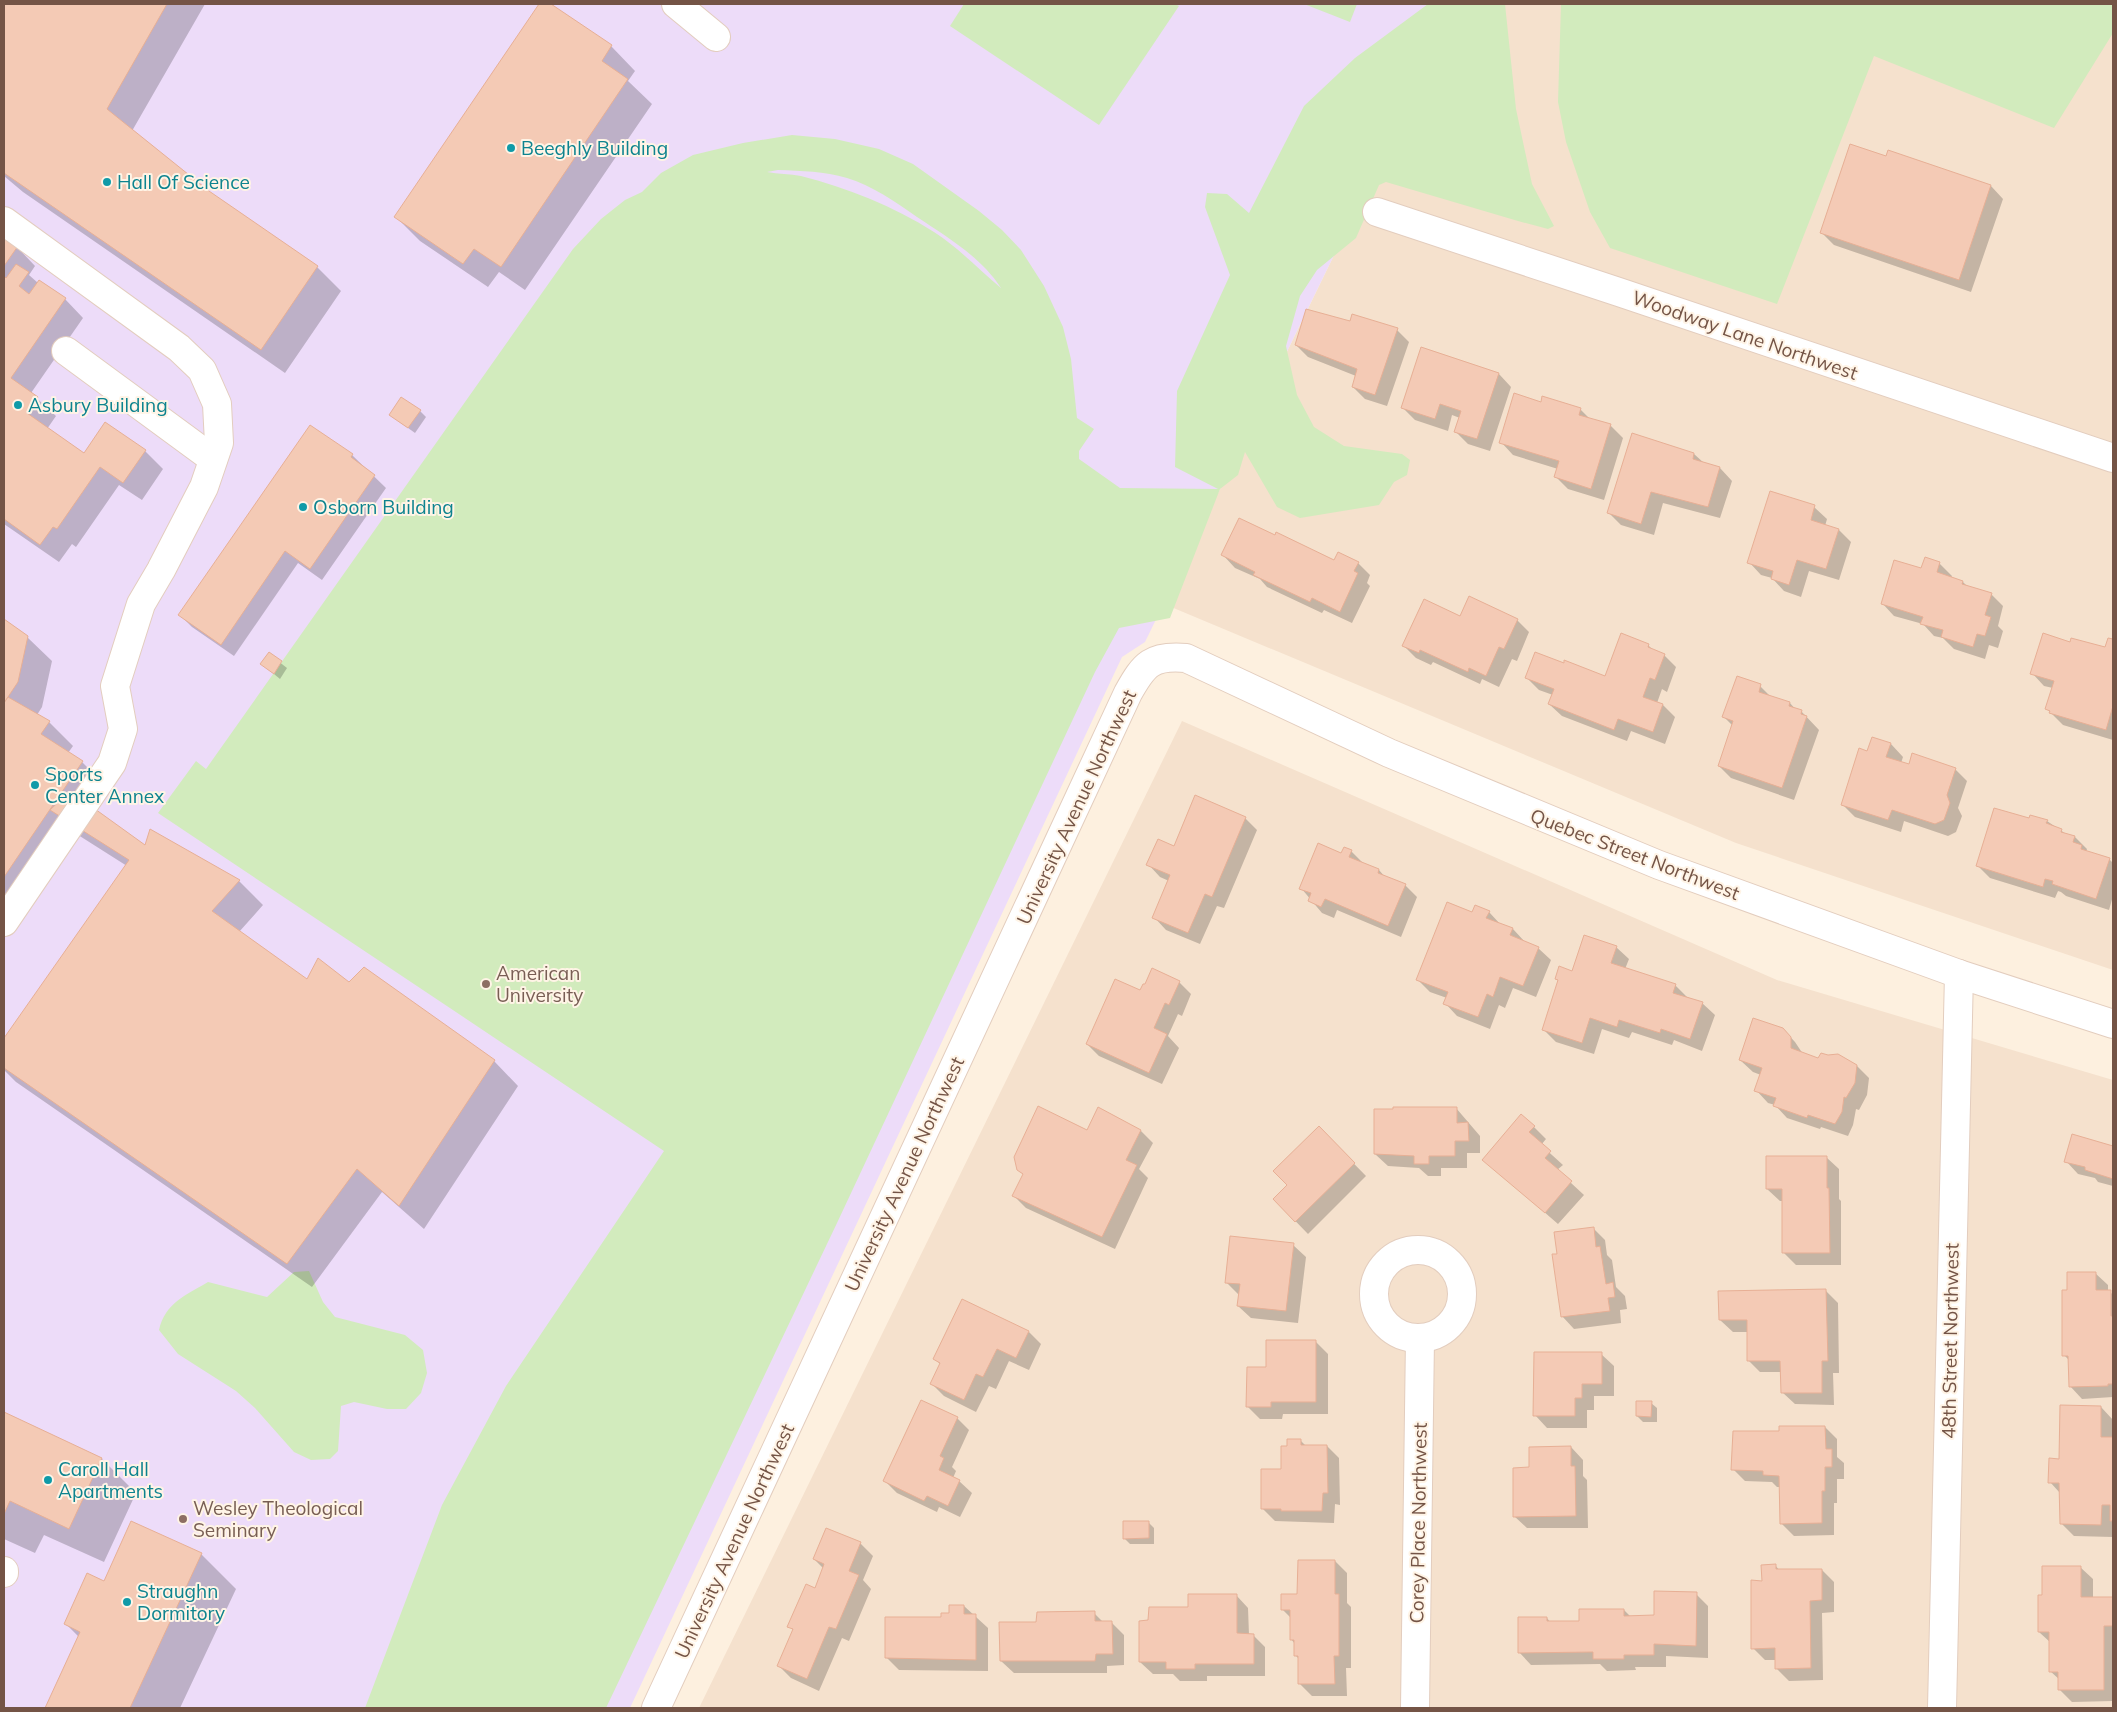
<svg xmlns="http://www.w3.org/2000/svg" width="2117" height="1712" viewBox="0 0 2117 1712" font-family="Mulish,sans-serif">
<style>
.residential{fill:#f5e1cd}
.education{fill:#eddcf9}
.green{fill:#d2ebbd;fill-rule:evenodd}
.shadow{fill:#0003}
.building{fill:#f4cab5;stroke:#e7af95}
.lines{fill:none;stroke-linecap:round;stroke-linejoin:round}
.minor-casing{stroke:#e3cdbe;stroke-width:30}
.minor{stroke:#fff;stroke-width:28}
.culture-dot{fill:#0f9aa8;stroke:#fff4e6;stroke-width:2}
.education-dot{fill:#8d6e63;stroke:#fff4e6;stroke-width:2}
.labels{text-anchor:middle;stroke-width:4;stroke-linejoin:round;paint-order:stroke}
.culture-label{font-size:19px;fill:#0d838f;stroke:#fff4e6;text-anchor:start}
.street-label{font-size:19px;fill:#745446;stroke:#fff4e6}
.education-label{font-size:19px;fill:#785e54;stroke:#fff4e6;text-anchor:start}
</style>
<rect width="100%" height="100%" fill="#fdf0df"/>
<g class="residential">
<path d="M1428,4H2113V970L1736,843L1164,604L1359,204Z"/>
<path d="M1182,721L1777,980L2113,1080V1708H699Z"/>
</g>
<path class="education" d="M4,4H1428L1359,204L1145,642L1122,657L630,1708H4Z"/>
<g class="green">
<path d="M964,4H1175L1179,6L1099,125L950,26Z"/>
<path d="M1304,4H1357L1350,22Z"/>
<path d="M1428,4H1505L1516,109L1532,184L1554,226L1548,229L1518,221L1386,182L1379,185L1356,238L1317,270L1300,296L1286,346L1297,395L1314,427L1344,446L1402,454L1410,460L1407,475L1394,482L1379,505L1300,518L1277,507L1245,452L1238,475L1220,489L1170,618L1119,628L1095,672L837,1223L606,1708H365L442,1505L506,1386L664,1151L158,813L196,761L206,769L573,249L601,219L625,200L642,192L661,173L693,155L743,143L792,135L835,139L879,149L913,164L979,211L1002,230L1021,250L1044,286L1063,327L1071,359L1077,418L1094,429L1079,451V459L1120,488L1218,489L1175,467L1177,391L1230,275L1205,207L1207,193L1227,194L1249,213L1304,106L1355,58ZM778,170C802,171 824,171 847,178C873,186 894,201 917,217C947,237 981,257 1001,288C979,270 959,248 934,232C893,206 848,188 801,176C790,174 778,174 767,172Z"/>
<path d="M1561,4H2113V33L2054,128L1874,56L1777,304L1610,248L1590,212L1566,142L1558,102Z"/>
<path d="M309,1271L323,1302L335,1317L405,1335L423,1350L427,1373L421,1393L406,1409H387L354,1402L341,1406L338,1451L330,1459L311,1460L294,1452L255,1408L236,1391L178,1354L159,1330C165,1303 186,1295 208,1282L267,1297L294,1272Z"/>
</g>
<g class="shadow">
<path d="M4,4H205L132,131L208,192L317,267L341,291L285,373L23,192L4,176Z"/>
<path d="M541,4H549L611,46L635,71L628,81L652,104L525,290L499,272L488,287L420,241L396,217Z"/>
<path d="M1889,151L1991,186L2003,199L1971,292L1834,245L1822,233L1887,158Z"/>
<path d="M4,239L17,247L35,266L29,275L38,283L65,299L83,318L31,393L56,416L47,429L85,454L145,451L163,469L142,500L119,485L76,547L72,544L59,562L4,524Z"/>
<path d="M1351,322L1397,330L1409,342L1387,406L1365,399L1353,387L1356,376L1308,357L1296,345Z"/>
<path d="M1422,348L1499,374L1511,387L1490,451L1468,444L1455,431L1460,418L1452,415L1448,431L1415,420L1402,407Z"/>
<path d="M1542,403L1580,409L1590,419L1610,425L1623,438L1604,500L1568,489L1556,477L1558,469L1513,455L1501,442Z"/>
<path d="M420,411L426,417L415,433L390,415Z"/>
<path d="M1694,454L1704,463L1720,468L1732,481L1720,518L1663,503L1654,535L1621,525L1609,513Z"/>
<path d="M352,455L386,488L322,580L298,563L234,656L192,627L180,615Z"/>
<path d="M1814,507L1827,519L1825,526L1839,530L1851,542L1839,580L1809,571L1801,597L1784,591L1772,578L1761,575L1749,562Z"/>
<path d="M1223,555L1358,563L1370,575L1367,583L1370,586L1352,623L1324,610L1322,613L1267,587L1260,579L1235,568Z"/>
<path d="M1939,563L1952,576L1951,578L1963,582L1968,587L1991,594L2003,606L1998,626L2003,631L1998,648L1989,645L1985,659L1954,649L1943,638L1934,636L1923,624L1894,616L1882,603L1922,569Z"/>
<path d="M1461,617L1517,620L1529,632L1517,661L1512,659L1499,687L1482,679L1480,684L1433,662L1431,665L1416,658L1404,646Z"/>
<path d="M4,620L27,637L52,661L42,707L37,715L49,722L73,746L68,753L82,762L106,786L91,808L145,847L151,831L239,881L263,905L239,932L307,981L349,984L494,1061L518,1086L424,1229L382,1192L312,1287L16,1082L4,1070V1040L127,866L75,833L4,936Z"/>
<path d="M2109,639L2113,641V740L2063,725L2047,709L2053,688L2044,686L2032,673L2071,643L2106,649Z"/>
<path d="M1648,645L1654,651L1664,655L1676,667L1667,692L1662,689L1657,703L1663,705L1675,717L1665,744L1631,731L1627,741L1562,716L1549,704L1553,695L1539,690L1527,678H1605Z"/>
<path d="M269,654L287,668L280,679L262,664Z"/>
<path d="M1760,686L1772,698L1790,703L1796,710L1801,711L1819,730L1794,800L1731,778L1719,766L1733,726L1724,717Z"/>
<path d="M1873,739L1891,744L1903,757L1901,763L1910,766L1955,769L1967,781L1958,808L1962,816L1956,832L1948,836L1904,821L1901,832L1855,817L1842,804L1868,752Z"/>
<path d="M1245,818L1257,830L1224,908L1217,906L1200,944L1166,930L1154,917L1169,881L1160,877L1148,864L1175,848Z"/>
<path d="M2030,820L2047,821L2066,834L2075,837L2087,849L2086,852L2109,859L2113,863V896L2109,910L2066,896L2061,892L2058,891L2055,898L1990,878L1977,865Z"/>
<path d="M1351,851L1364,864L1379,870L1385,877L1405,885L1417,897L1401,937L1337,910L1334,918L1322,913L1301,888L1342,854Z"/>
<path d="M1489,912L1501,925L1513,929L1525,942L1538,948L1551,960L1536,997L1513,988L1505,1008L1499,1005L1490,1029L1457,1016L1445,1003L1447,998L1430,992L1418,980L1473,913Z"/>
<path d="M1616,947L1629,959L1625,969L1675,985L1687,997L1702,1003L1715,1015L1702,1051L1674,1040L1672,1045L1632,1032L1629,1038L1602,1029L1594,1054L1556,1042L1543,1029L1559,981L1556,979L1573,972Z"/>
<path d="M1179,982L1191,994L1182,1016L1178,1014L1168,1036L1179,1048L1162,1084L1099,1056L1087,1044L1141,992Z"/>
<path d="M1783,1029L1795,1042L1803,1054L1819,1059L1828,1057L1857,1066L1869,1078L1867,1095L1859,1110L1856,1109L1853,1125L1848,1136L1821,1127L1820,1129L1787,1118L1775,1105L1768,1103L1756,1090L1761,1075L1753,1072L1740,1060Z"/>
<path d="M1456,1108L1480,1136V1153H1467V1168H1441V1176H1428L1419,1168L1388,1166L1375,1154Z"/>
<path d="M1098,1109L1141,1131L1153,1143L1139,1169L1148,1178L1115,1249L1026,1208L1014,1196L1024,1175L1018,1170L1088,1132Z"/>
<path d="M1534,1127L1546,1139L1541,1145L1563,1165L1557,1170L1584,1195L1558,1224L1484,1160Z"/>
<path d="M1319,1128L1366,1176L1308,1234L1274,1199L1289,1185Z"/>
<path d="M2073,1135L2113,1148V1186L2098,1182L2095,1178L2078,1174L2066,1161Z"/>
<path d="M1826,1157L1839,1169V1199L1841,1201V1265H1796L1784,1253L1783,1201H1780L1767,1189Z"/>
<path d="M1593,1228L1605,1240L1607,1255L1612,1260L1616,1287L1625,1296L1627,1309L1620,1310L1621,1323L1574,1329L1562,1316L1558,1255Z"/>
<path d="M1293,1245L1306,1257L1298,1323L1251,1318L1238,1306L1239,1295L1226,1282Z"/>
<path d="M2095,1273L2108,1285V1292L2113,1294V1397L2082,1399L2070,1386V1361L2064,1355L2068,1292Z"/>
<path d="M1826,1291L1838,1303L1839,1373H1833L1834,1405L1795,1404L1782,1392V1372H1760L1748,1360V1332H1733L1720,1320Z"/>
<path d="M1029,1332L1041,1344L1029,1370L1009,1361L996,1389L989,1386L976,1412L944,1396L932,1384L941,1365L935,1359Z"/>
<path d="M1315,1341L1328,1354V1414H1283L1282,1419H1260L1248,1407L1267,1368Z"/>
<path d="M1601,1354L1614,1366V1396H1594V1410H1587V1428H1547L1535,1415Z"/>
<path d="M1651,1403L1657,1408V1422H1643L1637,1416Z"/>
<path d="M2101,1407L2113,1420V1537L2074,1536L2062,1524L2060,1493L2050,1482Z"/>
<path d="M4,1413L102,1459L136,1493L104,1562L44,1535L35,1553L4,1539Z"/>
<path d="M957,1418L969,1430L952,1467L956,1471L953,1478L959,1481L972,1493L960,1517L939,1507L937,1512L897,1493L885,1481Z"/>
<path d="M1825,1427L1837,1439V1457L1844,1463V1479H1837V1503H1834V1535L1794,1536L1781,1523V1487H1777L1772,1482L1745,1481L1733,1469L1780,1432Z"/>
<path d="M1300,1440L1306,1446H1327L1339,1458L1340,1505L1335,1504L1334,1523L1275,1521L1262,1508L1282,1470L1288,1447Z"/>
<path d="M1571,1447L1583,1460V1476L1587,1480L1588,1528H1527L1514,1516L1530,1469Z"/>
<path d="M132,1522L201,1554L236,1589L180,1708H46L79,1637L65,1623L104,1582Z"/>
<path d="M1148,1522L1154,1528V1544H1130L1124,1538Z"/>
<path d="M827,1529L861,1544L873,1556L863,1580L871,1589L849,1641L842,1638L819,1691L791,1678L779,1666L794,1631L789,1626L815,1590L824,1569L814,1559Z"/>
<path d="M1335,1561L1347,1573V1603L1351,1607V1668H1346L1347,1696H1312L1300,1684V1660L1296,1656L1295,1644L1291,1639V1618L1282,1609Z"/>
<path d="M1775,1565L1780,1571L1822,1570L1834,1582V1612L1822,1613L1823,1680L1789,1681L1776,1668V1660H1765L1753,1648Z"/>
<path d="M2080,1567L2093,1579V1598H2113V1701L2072,1702L2060,1690V1680L2050,1671L2051,1643L2039,1632L2043,1596Z"/>
<path d="M1696,1594L1708,1606V1658L1666,1656V1667H1635L1636,1670L1607,1671L1600,1664L1531,1665L1519,1652L1547,1618L1550,1622H1580L1624,1610L1631,1617H1655Z"/>
<path d="M1236,1595L1248,1608L1249,1635H1253L1265,1647V1676H1207V1681H1180L1173,1674H1153L1140,1662L1150,1621Z"/>
<path d="M964,1606L988,1628V1671L899,1670L886,1657L942,1618Z"/>
<path d="M1094,1613L1104,1623H1112L1124,1635V1665L1107,1666V1673H1014L1001,1661L1038,1623Z"/>
</g>
<g class="building">
<path d="M4,4H167L107,109L209,191L318,266L261,350L4,173Z"/>
<path d="M539,4H551L612,45L602,61L628,79L501,267L474,249L463,264L394,217Z"/>
<path d="M1850,144L1886,156L1888,150L1991,185L1959,280L1820,233Z"/>
<path d="M4,237L18,246L4,266Z"/>
<path d="M16,264L29,272L19,286L29,294L39,280L66,298L11,378L38,397L27,413L84,453L105,422L146,450L123,483L100,467L57,529L53,527L40,545L4,519V276L6,278Z"/>
<path d="M1306,309L1350,321L1352,314L1398,328L1375,395L1352,387L1357,369L1295,345Z"/>
<path d="M1421,347L1499,373L1477,439L1454,432L1461,411L1440,404L1435,419L1401,408Z"/>
<path d="M1514,393L1541,402L1542,396L1581,408L1579,415L1611,424L1591,489L1554,477L1559,461L1499,443Z"/>
<path d="M401,397L421,410L408,428L389,415Z"/>
<path d="M310,425L353,454L351,457L375,475L310,569L285,551L221,645L178,615Z"/>
<path d="M1632,433L1694,453L1693,459L1720,467L1708,507L1651,492L1641,524L1607,513Z"/>
<path d="M1770,491L1815,505L1811,520L1839,529L1826,569L1797,560L1789,585L1771,579L1773,571L1747,563Z"/>
<path d="M1239,518L1275,535L1276,532L1334,560L1338,552L1359,562L1354,571L1358,573L1340,612L1312,598L1310,602L1253,575L1255,572L1221,555Z"/>
<path d="M1925,557L1940,562L1937,572L1963,581L1962,584L1992,593L1985,615L1991,617L1985,636L1977,634L1973,647L1941,637L1943,630L1920,624L1923,617L1881,604L1894,560L1921,568Z"/>
<path d="M1469,596L1518,619L1504,649L1499,647L1486,676L1469,668L1468,672L1420,650L1419,653L1402,646L1424,599L1460,616Z"/>
<path d="M4,619L28,636L18,682L4,703Z"/>
<path d="M1621,633L1649,644L1648,647L1665,654L1655,680L1650,678L1643,697L1663,704L1653,732L1618,719L1614,730L1548,704L1554,689L1525,678L1535,652L1564,663V660L1605,676Z"/>
<path d="M2043,633L2070,642L2071,638L2105,647L2108,638L2113,639V706L2106,730L2049,713L2050,711L2045,709L2054,681L2030,674Z"/>
<path d="M269,652L282,661L274,674L260,664Z"/>
<path d="M1737,676L1761,684L1759,692L1790,702L1789,706L1802,710L1801,714L1807,716L1782,788L1718,766L1733,721L1722,717Z"/>
<path d="M8,697L50,721L41,734L83,761L4,877V703Z"/>
<path d="M1872,737L1891,743L1886,757L1909,764L1912,753L1956,768L1947,795L1950,803L1944,820L1935,824L1892,810L1888,820L1841,805L1859,748L1867,751Z"/>
<path d="M70,791L145,845L150,829L240,880L212,911L307,979L318,958L349,982L364,967L495,1060L399,1206L357,1169L287,1264L4,1068V1038L129,860L50,810Z"/>
<path d="M1195,795L1246,817L1212,897L1205,894L1188,933L1152,918L1170,875L1146,865L1158,839L1174,846Z"/>
<path d="M1994,808L2029,818L2030,815L2048,820L2046,823L2062,829L2061,832L2075,836L2073,842L2082,845L2081,849L2110,858L2096,899L2052,884L2053,881L2045,879L2043,887L1976,866Z"/>
<path d="M1318,843L1341,853L1344,847L1352,850L1349,857L1379,869L1378,873L1406,884L1388,926L1325,899L1321,907L1308,901L1311,893L1299,889Z"/>
<path d="M1447,902L1472,912L1475,905L1490,911L1486,918L1513,928L1510,935L1539,947L1523,986L1500,977L1493,997L1487,994L1478,1017L1443,1004L1448,992L1416,980Z"/>
<path d="M1584,935L1617,946L1611,963L1676,984L1673,993L1703,1002L1690,1039L1661,1029L1660,1033L1619,1020L1617,1027L1590,1018L1582,1043L1542,1030L1558,980L1555,979L1559,966L1572,971Z"/>
<path d="M1152,968L1180,981L1169,1005L1165,1003L1154,1028L1167,1034L1149,1073L1086,1044L1115,979L1140,990L1143,984H1145Z"/>
<path d="M1753,1018L1783,1028L1791,1037V1048L1818,1058L1821,1053L1828,1055L1838,1054L1857,1065L1855,1083L1846,1098L1844,1097L1842,1112L1835,1124L1808,1115L1807,1118L1773,1106L1776,1098L1754,1091L1762,1068L1739,1060Z"/>
<path d="M1038,1106L1087,1130L1098,1107L1141,1130L1126,1160L1137,1165L1102,1237L1012,1196L1023,1174L1017,1170L1014,1157Z"/>
<path d="M1393,1107H1457V1123L1468,1122L1469,1141H1455V1156H1429V1164H1414V1156L1374,1154V1109H1393Z"/>
<path d="M1521,1114L1535,1126L1529,1132L1551,1151L1545,1158L1572,1181L1545,1213L1482,1160Z"/>
<path d="M1319,1126L1355,1163L1295,1222L1273,1199L1287,1185L1273,1171Z"/>
<path d="M2072,1134L2113,1146V1179L2085,1170V1167L2064,1162Z"/>
<path d="M1766,1156H1827V1188H1829L1830,1253H1782V1189H1766Z"/>
<path d="M1594,1227L1596,1247L1600,1246L1606,1284L1613,1282L1615,1297L1608,1298L1610,1311L1561,1317L1552,1254H1557L1554,1232Z"/>
<path d="M1230,1236L1294,1243L1286,1311L1237,1306L1240,1284L1225,1283Z"/>
<path d="M2067,1272H2096V1290H2111V1316H2113V1384H2108V1386L2069,1387L2068,1356H2062V1290H2067Z"/>
<path d="M1826,1289L1828,1361H1822V1393H1781L1780,1361H1747V1320H1719L1718,1291Z"/>
<path d="M962,1299L1029,1331L1016,1358L997,1349L983,1377L976,1374L964,1400L930,1384L940,1363L933,1359Z"/>
<path d="M1266,1340H1316V1402H1271V1407H1246L1247,1367H1266Z"/>
<path d="M1534,1352H1602V1384H1582V1398H1575V1416H1533Z"/>
<path d="M921,1400L958,1417L940,1456L944,1458L939,1470L960,1480L948,1506L927,1496L924,1501L883,1481Z"/>
<path d="M1636,1401H1652L1651,1417L1636,1416Z"/>
<path d="M2060,1405L2101,1406V1437H2113V1521H2110V1505H2102L2101,1525L2060,1524L2059,1483H2048L2049,1458L2059,1459Z"/>
<path d="M4,1412L102,1458L69,1529L10,1501L4,1514Z"/>
<path d="M1779,1426H1825L1826,1449H1832V1467H1825V1491H1822V1523L1780,1524L1779,1476L1763,1475V1471L1731,1470L1733,1431H1779Z"/>
<path d="M1287,1439H1301V1445H1327L1328,1493H1323L1322,1511H1281V1509H1261V1469H1281V1446H1287Z"/>
<path d="M1571,1446V1466H1575L1576,1516L1513,1517V1468L1529,1467V1447Z"/>
<path d="M131,1521L202,1553L130,1708H45L80,1632L64,1624L87,1573L104,1581Z"/>
<path d="M1123,1521H1149V1538L1123,1539Z"/>
<path d="M826,1528L861,1542L849,1571L859,1575L836,1629L829,1627L807,1679L777,1666L793,1629L787,1627L806,1584L815,1588L824,1564L813,1559Z"/>
<path d="M1298,1560H1335V1594H1339V1656H1334L1335,1684H1298V1656H1294V1640H1290V1610H1281V1594H1297Z"/>
<path d="M1776,1564V1569H1822V1600L1810,1601L1811,1668L1775,1669V1648L1751,1649V1580L1762,1581L1761,1565Z"/>
<path d="M2042,1566H2081V1597H2113V1626H2104V1690H2058V1672H2049V1632H2038V1595H2042Z"/>
<path d="M1654,1591L1697,1592L1696,1646L1654,1644V1655H1624V1659H1593V1652L1518,1653V1617H1547V1621H1579V1609H1624V1616L1654,1615Z"/>
<path d="M1188,1594H1237V1633L1254,1634V1664H1195V1669H1166V1662H1139V1621L1148,1620L1149,1607H1188Z"/>
<path d="M949,1605H964V1614H976V1660L885,1658V1617H941V1613H949Z"/>
<path d="M1095,1611V1621H1112L1113,1654H1096L1095,1661H1000L999,1622H1036L1037,1612Z"/>
</g>
<g class="lines">
<g class="minor-casing">
<g id="minor">
<path d="M676,4L716,37"/>
<path d="M1377,212C1623,292 1867,377 2113,458"/>
<path d="M4,221L179,348L202,370L217,404L219,443L204,487L161,570L141,604L115,686L123,729L112,763L4,922"/>
<path d="M66,351L213,459"/>
<circle cx="1418" cy="1294" r="44"/>
<path d="M4,1571V1573"/>
<path d="M656,1708L1128,693C1144,664 1152,655 1186,658L1389,753L1659,865L1959,974L2113,1024"/>
<path d="M1415,1708L1420,1338"/>
<path d="M1942,1708L1959,974"/>
</g>
</g>
<use href="#minor" class="minor"/>
</g>
<g class="culture-dot">
<circle cx="511" cy="148" r="5"/>
<circle cx="107" cy="182" r="5"/>
<circle cx="18" cy="405" r="5"/>
<circle cx="303" cy="507" r="5"/>
<circle cx="35" cy="785" r="5"/>
<circle cx="48" cy="1480" r="5"/>
<circle cx="127" cy="1602" r="5"/>
</g>
<g class="education-dot">
<circle cx="486" cy="984" r="5"/>
<circle cx="183" cy="1519" r="5"/>
</g>
<g class="labels">
<g class="culture-label">
<text x="521" y="155">Beeghly Building</text>
<text x="117" y="189">Hall Of Science</text>
<text x="28" y="412">Asbury Building</text>
<text x="313" y="514">Osborn Building</text>
<text x="45" y="781">Sports<tspan x="45" dy="22">Center Annex</tspan></text>
<text x="58" y="1476">Caroll Hall<tspan x="58" dy="22">Apartments</tspan></text>
<text x="137" y="1598">Straughn<tspan x="137" dy="22">Dormitory</tspan></text>
</g>
<g class="street-label">
<text transform="translate(1745 335) rotate(19)" y="7">Woodway Lane Northwest</text>
<text transform="translate(1076 807) rotate(-65)" y="7">University Avenue Northwest</text>
<text transform="translate(1635 854) rotate(21)" y="7">Quebec Street Northwest</text>
<text transform="translate(904 1174) rotate(-65)" y="7">University Avenue Northwest</text>
<text transform="translate(1950 1341) rotate(-89)" y="7">48th Street Northwest</text>
<text transform="translate(1418 1523) rotate(-89)" y="7">Corey Place Northwest</text>
<text transform="translate(734 1541) rotate(-65)" y="7">University Avenue Northwest</text>
</g>
<g class="education-label">
<text x="496" y="980">American<tspan x="496" dy="22">University</tspan></text>
<text x="193" y="1515">Wesley Theological<tspan x="193" dy="22">Seminary</tspan></text>
</g>
</g>
<rect width="2117" height="1712" fill="none" stroke="#745446" stroke-width="10"/>
</svg>
